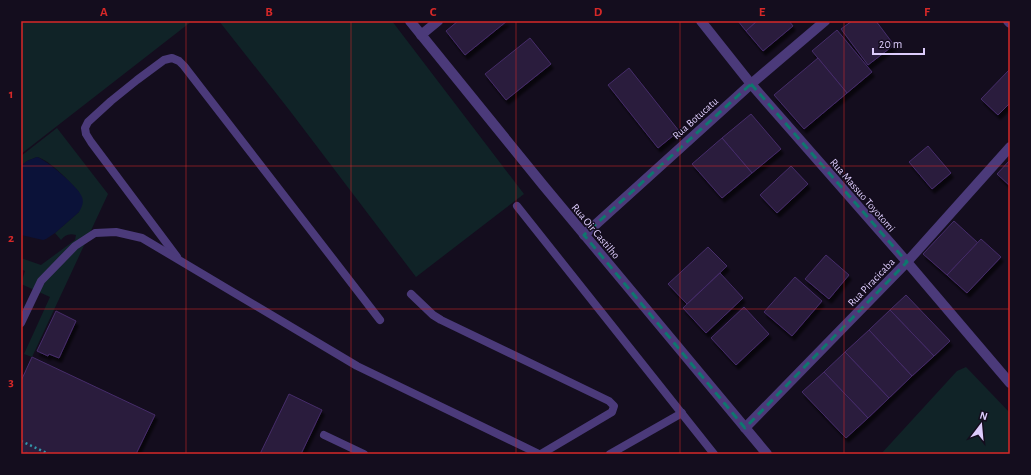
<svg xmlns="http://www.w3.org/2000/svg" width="1031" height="475" viewBox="0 0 1031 475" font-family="'Alegreya Sans',sans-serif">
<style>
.green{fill:#102327}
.water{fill:#0b1239}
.building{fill:#291a3e;stroke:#462d69;filter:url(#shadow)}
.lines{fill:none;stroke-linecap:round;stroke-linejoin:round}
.path{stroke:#3396aa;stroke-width:2.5;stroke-dasharray:2 3;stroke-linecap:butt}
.lane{stroke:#4b3a7a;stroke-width:8}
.street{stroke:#4b3a7a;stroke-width:10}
.marked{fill:none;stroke:#0f766e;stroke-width:3;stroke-dasharray:8 5;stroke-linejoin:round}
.grid{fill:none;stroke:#d62828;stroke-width:1;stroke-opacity:0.55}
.labels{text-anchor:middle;stroke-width:3;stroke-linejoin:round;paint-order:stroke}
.street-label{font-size:11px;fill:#ddccfc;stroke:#140d1e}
.neatline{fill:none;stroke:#d62828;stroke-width:1.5}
.grid-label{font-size:13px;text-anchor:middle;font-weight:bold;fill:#d62828}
</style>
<defs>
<filter id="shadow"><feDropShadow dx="2.5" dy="4.5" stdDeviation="1" flood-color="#0009"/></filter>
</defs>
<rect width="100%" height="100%" fill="#140d1e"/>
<g class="green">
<path d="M21,21H192L21,154Z"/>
<path d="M219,21H392L524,194L416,277L290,111Z"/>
<path d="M57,128L108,194L32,357L24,354L50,297L21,284L25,271L21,269V258L41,265L75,240L76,235C69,233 65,235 61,240L55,233L79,212V192C70,182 50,160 37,157L27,161L21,166V156Z"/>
<path d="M966,367L1010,413V454H881L957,371Z"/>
</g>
<path class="water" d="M37,157C46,160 79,187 82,197C84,202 82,207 79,212L55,233L46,239L43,240L21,235V166L27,161Z"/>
<g class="building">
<path d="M458,21H507L465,55L446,31Z"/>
<path d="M738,21H757L746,31Z"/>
<path d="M757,21H789L793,26L763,51L746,31Z"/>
<path d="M852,21H876L894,45L868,65L841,29Z"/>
<path d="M837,30L872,72L847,93L812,51Z"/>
<path d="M530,38L551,64L506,100L485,74Z"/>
<path d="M818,58L847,93L804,129L774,95Z"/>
<path d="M629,68L679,131L658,148L608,85Z"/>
<path d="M1010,69V103L998,115L981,99Z"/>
<path d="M751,114L781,149L752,173L722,138Z"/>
<path d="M722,138L752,173L722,198L692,164Z"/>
<path d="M928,146L951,173L932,189L909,162Z"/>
<path d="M1010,160V186L997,174Z"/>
<path d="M791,166L808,184L777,213L760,195Z"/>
<path d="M954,221L978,243L947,275L923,254Z"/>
<path d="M981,239L1001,257L967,293L947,275Z"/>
<path d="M708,247L727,266L687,304L668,284Z"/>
<path d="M826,255L849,275L829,299L805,279Z"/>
<path d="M720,273L743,298L706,333L683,308Z"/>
<path d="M795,277L822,301L792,336L764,312Z"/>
<path d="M906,295L950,341L934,356L890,310Z"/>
<path d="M744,307L769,334L736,365L711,338Z"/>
<path d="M890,310L934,356L912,376L869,330Z"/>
<path d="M56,311L76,321L59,358L49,354L48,356L37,351Z"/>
<path d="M869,330L912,376L889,398L845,352Z"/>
<path d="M845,352L889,398L868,418L824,372Z"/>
<path d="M32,357L155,415L136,454H29L26,452L25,454H21V381Z"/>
<path d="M824,372L868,418L846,438L802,392Z"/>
<path d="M289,394L322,410L301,454H260Z"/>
</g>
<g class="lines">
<path class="path" d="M21,441L49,454"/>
<g class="lane">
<path d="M517,206L714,454"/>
<path d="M177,257L91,142L86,134L85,128L88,122L111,101L137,80L164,60L172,58L179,61L184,66L380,320"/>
<path d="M411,294L433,315L441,320L609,401L614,406L612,412L541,454"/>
<path d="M21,323L41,281L75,246L95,233L116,232L142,238L357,366L539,454"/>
<path d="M324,435L364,454"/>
<path d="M610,454L682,413"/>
</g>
<g class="street">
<path d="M410,21L543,185L767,454"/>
<path d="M701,21L751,84L907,262L1010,383"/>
<path d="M1008,21L1010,23"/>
<path d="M421,35L438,21"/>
<path d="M584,235L751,84L825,21"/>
<path d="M745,428L907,262L1010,147"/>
</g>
</g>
<path class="marked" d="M751,84L907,262L745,428L584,235Z"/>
<path class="grid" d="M186,21V454M351,21V454M516,21V454M680,21V454M844,21V454M21,166H1010M21,309H1010"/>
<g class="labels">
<g class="street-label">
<text transform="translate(695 118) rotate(-42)" y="4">Rua Botucatu</text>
<text transform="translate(863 195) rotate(49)" y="4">Rua Massuo Toyotomi</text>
<text transform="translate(596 231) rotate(50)" y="4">Rua Oir Castilho</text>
<text transform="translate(871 282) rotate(-46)" y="4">Rua Piracicaba</text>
</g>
</g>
<rect width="1031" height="475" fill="none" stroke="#140d1e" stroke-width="44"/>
<g transform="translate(981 425) rotate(16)" stroke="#140d1e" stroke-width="3" paint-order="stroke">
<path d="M0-3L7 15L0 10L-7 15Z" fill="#ddccfc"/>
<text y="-6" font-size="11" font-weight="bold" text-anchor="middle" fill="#ddccfc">N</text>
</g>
<path d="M873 48v6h51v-6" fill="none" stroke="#ddccfc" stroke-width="2"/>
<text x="879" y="48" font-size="12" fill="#ddccfc" stroke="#140d1e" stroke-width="3" paint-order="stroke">20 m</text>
<rect x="22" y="22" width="987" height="431" class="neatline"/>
<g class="grid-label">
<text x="104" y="16">A</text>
<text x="269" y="16">B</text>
<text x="433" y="16">C</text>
<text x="598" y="16">D</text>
<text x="762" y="16">E</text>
<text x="927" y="16">F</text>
<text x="11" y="98">1</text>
<text x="11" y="242">2</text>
<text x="11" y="386">3</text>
</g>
</svg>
